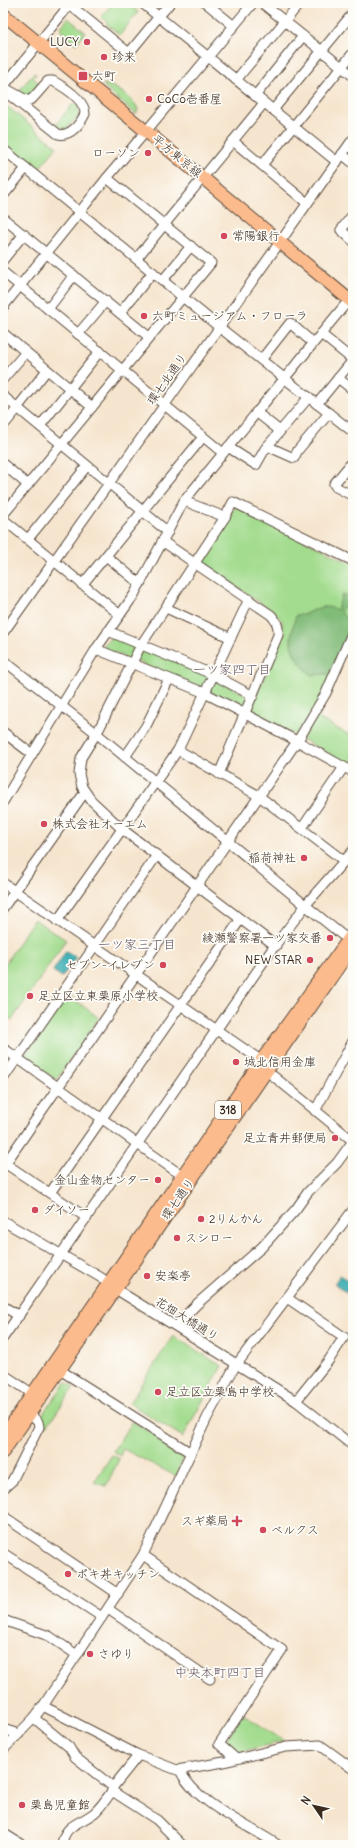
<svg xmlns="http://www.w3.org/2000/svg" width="356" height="1848" viewBox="0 0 356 1848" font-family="Delius,'Klee One',sans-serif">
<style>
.green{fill:#a3dc8e;stroke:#6f8356}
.forest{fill:#82bc79;stroke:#5e734c}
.water{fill:#3badb3;stroke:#3b6c68}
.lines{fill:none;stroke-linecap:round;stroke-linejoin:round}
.minor-casing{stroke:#574638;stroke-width:11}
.major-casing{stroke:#574638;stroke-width:14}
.minor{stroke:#fff;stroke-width:9}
.major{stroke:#fbbb8d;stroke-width:12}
.poi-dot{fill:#d1495b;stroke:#fdfcf7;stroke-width:1.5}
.labels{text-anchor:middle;stroke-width:3.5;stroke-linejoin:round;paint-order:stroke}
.shield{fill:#fdfcf7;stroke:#75695f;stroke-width:1}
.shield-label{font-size:11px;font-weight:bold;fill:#3b2a1e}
.poi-label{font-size:12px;fill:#3b2a1e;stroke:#fdfcf7;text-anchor:start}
.street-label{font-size:12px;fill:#3b2a1e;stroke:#fdfcf7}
.neighbourhood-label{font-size:13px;fill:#675564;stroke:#fdfcf7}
</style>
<rect width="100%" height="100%" fill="#fdfcf7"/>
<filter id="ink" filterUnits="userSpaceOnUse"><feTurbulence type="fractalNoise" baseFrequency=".025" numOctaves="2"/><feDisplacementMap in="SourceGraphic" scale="8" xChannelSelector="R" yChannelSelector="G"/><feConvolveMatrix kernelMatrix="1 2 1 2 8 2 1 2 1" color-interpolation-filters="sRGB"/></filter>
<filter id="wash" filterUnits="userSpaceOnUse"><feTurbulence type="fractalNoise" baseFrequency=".012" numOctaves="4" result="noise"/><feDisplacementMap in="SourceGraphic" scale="16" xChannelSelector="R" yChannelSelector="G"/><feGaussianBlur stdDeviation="0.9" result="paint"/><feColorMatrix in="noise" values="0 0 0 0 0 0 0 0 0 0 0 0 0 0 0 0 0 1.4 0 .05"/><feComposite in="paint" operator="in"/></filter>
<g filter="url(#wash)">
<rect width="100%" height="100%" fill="#f6e5ce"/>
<g class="green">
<path d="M113,3H128L138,12L120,35L107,25V22L101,17Z"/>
<path d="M68,18L85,32L76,44L61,31V27Z"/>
<path d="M34,73L36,74L33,78L39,83L31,93L25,96L18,92Z"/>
<path d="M103,84C113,84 136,100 138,110L136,114L110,93Z"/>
<path d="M3,103L57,147L37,171L3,144Z"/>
<path d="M73,104H76L79,107V116L66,129L57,128V123Z"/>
<path d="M236,506L353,564V627L325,692L298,736L252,715L250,710L283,634L282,621L274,612L201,563V559Z"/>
<path d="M112,636L136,645L130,659L105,649L104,645Z"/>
<path d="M145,648L208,675L209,678L201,689L138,662L137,659L141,650Z"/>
<path d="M214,680H217L249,696L242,709L211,693L209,689Z"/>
<path d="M316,717L353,737V767L302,739Z"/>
<path d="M34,919L66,940L12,1020L3,1014V967Z"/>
<path d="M67,994L99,1018L56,1080L23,1057L65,995Z"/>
<path d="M173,1336L222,1366L183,1437L129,1403Z"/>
<path d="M66,1382L74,1387L47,1426L41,1416Z"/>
<path d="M132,1421L183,1453L184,1456L176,1476L123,1449L120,1456L113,1451Z"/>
<path d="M112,1455L119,1459L106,1486L94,1482Z"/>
<path d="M243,1714L284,1741L235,1753L226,1745L225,1741Z"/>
</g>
<path class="forest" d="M342,595L353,596V605L349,602L340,611L352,626L330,674L311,675C289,652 287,646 296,615C315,614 318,601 337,610Z"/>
<g class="water">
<path d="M66,951L76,957L62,977L53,971Z"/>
<path d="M340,1275L353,1284V1297L334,1284Z"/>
</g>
</g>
<g filter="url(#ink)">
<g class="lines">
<g class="minor-casing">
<g id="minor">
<path d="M142,3L337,162"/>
<path d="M206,3L234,26"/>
<path d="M262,3L353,76"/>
<path d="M70,5L129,53L170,3"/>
<path d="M236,80L300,3"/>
<path d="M3,87L28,101L33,98L48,81H53C64,87 85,100 85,114C80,124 70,137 58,134L8,94L3,87"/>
<path d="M3,87L71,3"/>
<path d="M255,96L303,36"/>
<path d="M273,110L353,13"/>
<path d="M233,141L307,203"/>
<path d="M3,149L219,327L353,432"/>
<path d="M342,154L353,163"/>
<path d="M262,165L353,53"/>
<path d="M3,196L26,168"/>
<path d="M353,214L341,230L353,241"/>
<path d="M3,218L149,337"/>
<path d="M137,258L264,103"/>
<path d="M3,260L24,234"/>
<path d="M3,272L223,453"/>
<path d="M163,280L191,246"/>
<path d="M3,307L107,178L253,3"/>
<path d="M48,309L74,275"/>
<path d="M120,313L153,272"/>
<path d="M3,333L92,407"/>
<path d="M78,334L106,301"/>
<path d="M321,334L353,360"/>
<path d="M261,360L290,323L313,343"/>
<path d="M338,378L353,390"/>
<path d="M3,379L26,352"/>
<path d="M3,396L168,532"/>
<path d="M317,404L353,360"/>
<path d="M17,408L47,370"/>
<path d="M256,412L280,431"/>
<path d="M3,426L18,408"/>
<path d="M40,426L100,351"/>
<path d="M267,446L294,458L298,450L329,413"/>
<path d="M228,447L256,465L265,449L309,397"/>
<path d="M353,461L334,484L336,487L353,496"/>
<path d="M3,464L28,485"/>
<path d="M184,501L225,517"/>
<path d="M3,515L211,263L107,178"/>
<path d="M3,519L120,615"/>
<path d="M28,539L87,466"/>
<path d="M162,541L271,615C277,621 279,627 278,635L219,774"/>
<path d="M106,556L140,584"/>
<path d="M82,585L203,437"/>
<path d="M166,608L231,638"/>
<path d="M108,631L214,675L253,696"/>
<path d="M3,633L353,139"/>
<path d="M96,649L205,693L297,741L353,772"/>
<path d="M3,660L96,733L305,905L342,935L353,941"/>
<path d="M3,732L32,754"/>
<path d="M178,750L259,796L344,861"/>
<path d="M125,757L146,726L169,679"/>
<path d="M3,802L96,649L134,595L184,501L353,295"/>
<path d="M302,828L344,767"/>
<path d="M3,883L256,1057L272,1075L353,1141"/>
<path d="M3,908L85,792"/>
<path d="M57,921L178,750L249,599"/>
<path d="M276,946L122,829L91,800L82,787L79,774L81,758L99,729L141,645L225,517L233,502L353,561"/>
<path d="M3,1048L174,1170L183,1175"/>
<path d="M3,1079L157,855"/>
<path d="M315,1111L353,1041"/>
<path d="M3,1162L87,1218"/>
<path d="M3,1167L300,737L326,693L353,631"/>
<path d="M50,1193L240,920"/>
<path d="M3,1221L100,1277L122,1293L296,1401L353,1446"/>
<path d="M287,1298L344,1337L329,1360L296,1401"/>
<path d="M3,1306L19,1316"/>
<path d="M177,1326L186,1315L198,1303L262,1247L296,1209L308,1192L337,1163L353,1141"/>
<path d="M3,1338L273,948L309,901L353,851"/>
<path d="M60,1370L191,1453"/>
<path d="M3,1374L33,1394"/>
<path d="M3,1489L12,1481L39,1427L38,1422L30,1414"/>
<path d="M3,1514L6,1518L118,1594"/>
<path d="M3,1553L102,1617"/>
<path d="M143,1555L282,1650L219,1744L235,1758"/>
<path d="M108,1609L210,1679"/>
<path d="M3,1620L49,1636L77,1655"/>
<path d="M43,1706L136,1754L177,1770L224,1762L286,1747L320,1745L353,1769"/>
<path d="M34,1718L69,1747L75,1757L113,1787"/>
<path d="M3,1729L19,1734"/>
<path d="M3,1750L34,1718L43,1706L143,1555L207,1418L234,1368L353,1210"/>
<path d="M180,1770C193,1802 250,1826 278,1845"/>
<path d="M112,1791L157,1820L182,1845"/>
<path d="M3,1833L22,1845"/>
<path d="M62,1845C64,1824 80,1824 94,1813C101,1807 107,1798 112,1791L113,1787L137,1757L136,1754"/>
</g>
</g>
<g class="major-casing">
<g id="major">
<path d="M3,14L203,178L353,303"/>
<path d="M3,1437L261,1061L353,933"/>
<path d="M3,1452L353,946"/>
</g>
</g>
<use href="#minor" class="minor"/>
<use href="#major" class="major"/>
</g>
</g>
<g class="poi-dot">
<circle cx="87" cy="42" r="4"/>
<circle cx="104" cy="57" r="4"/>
<rect x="78" y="71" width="10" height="10" rx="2"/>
<circle cx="149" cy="99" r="4"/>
<circle cx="148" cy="153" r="4"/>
<circle cx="224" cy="236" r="4"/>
<circle cx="144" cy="316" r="4"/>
<circle cx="44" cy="824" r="4"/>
<circle cx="304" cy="858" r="4"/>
<circle cx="330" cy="938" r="4"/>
<circle cx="310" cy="960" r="4"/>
<circle cx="163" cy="965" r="4"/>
<circle cx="30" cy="996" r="4"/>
<circle cx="236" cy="1062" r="4"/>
<circle cx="335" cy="1138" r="4"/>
<circle cx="158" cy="1180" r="4"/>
<circle cx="35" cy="1210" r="4"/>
<circle cx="201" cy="1219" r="4"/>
<circle cx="177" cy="1238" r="4"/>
<circle cx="147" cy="1276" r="4"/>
<circle cx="158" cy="1392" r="4"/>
<path d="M235 1515h4v4h4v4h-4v4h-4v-4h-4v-4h4z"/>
<circle cx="263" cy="1530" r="4"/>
<circle cx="68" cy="1574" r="4"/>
<circle cx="90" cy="1654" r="4"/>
<circle cx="22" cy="1805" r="4"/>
</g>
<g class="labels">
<rect class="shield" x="215" y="1101" width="26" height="18" rx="3"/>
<g class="shield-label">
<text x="228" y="1114">318</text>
</g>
<g class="poi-label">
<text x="79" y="46" text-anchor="end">LUCY</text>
<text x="112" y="61">珍来</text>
<text x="92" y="80">六町</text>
<text x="157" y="103">CoCo壱番屋</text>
<text x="140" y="157" text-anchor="end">ローソン</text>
<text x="232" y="240">常陽銀行</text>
<text x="152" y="320">六町ミュージアム・フローラ</text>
<text x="52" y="828">株式会社オーエム</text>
<text x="296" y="862" text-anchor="end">稲荷神社</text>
<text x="322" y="942" text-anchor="end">綾瀬警察署一ツ家交番</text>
<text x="302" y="964" text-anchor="end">NEW STAR</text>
<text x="155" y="969" text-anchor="end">セブン-イレブン</text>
<text x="38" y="1000">足立区立東栗原小学校</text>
<text x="244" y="1066">城北信用金庫</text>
<text x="327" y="1142" text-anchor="end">足立青井郵便局</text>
<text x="150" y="1184" text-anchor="end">金山金物センター</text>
<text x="43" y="1214">ダイソー</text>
<text x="209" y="1223">2りんかん</text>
<text x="185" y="1242">スシロー</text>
<text x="155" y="1280">安楽亭</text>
<text x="166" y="1396">足立区立栗島中学校</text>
<text x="229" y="1525" text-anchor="end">スギ薬局</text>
<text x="271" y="1534">ベルクス</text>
<text x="76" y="1578">ポキ丼キッチン</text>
<text x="98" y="1658">さゆり</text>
<text x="30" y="1809">栗島児童館</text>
</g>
<g class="street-label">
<text transform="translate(177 156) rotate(39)" y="4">平方東京線</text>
<text transform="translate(167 379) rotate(-55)" y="4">環七北通り</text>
<text transform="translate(178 1199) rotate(-55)" y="4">環七通り</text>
<text transform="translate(187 1319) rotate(32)" y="4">花畑大橋通り</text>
</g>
<g class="neighbourhood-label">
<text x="232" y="674">一ツ家四丁目</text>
<text x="137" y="949">一ツ家三丁目</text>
<text x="220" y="1677">中央本町四丁目</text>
</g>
</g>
<rect width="356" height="1848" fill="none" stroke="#fdfcf7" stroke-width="16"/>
<g transform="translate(314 1806) rotate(304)" stroke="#fdfcf7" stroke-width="3" paint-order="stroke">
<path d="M0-3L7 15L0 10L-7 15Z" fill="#3b2a1e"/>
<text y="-6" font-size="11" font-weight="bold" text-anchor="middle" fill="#3b2a1e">N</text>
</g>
</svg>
